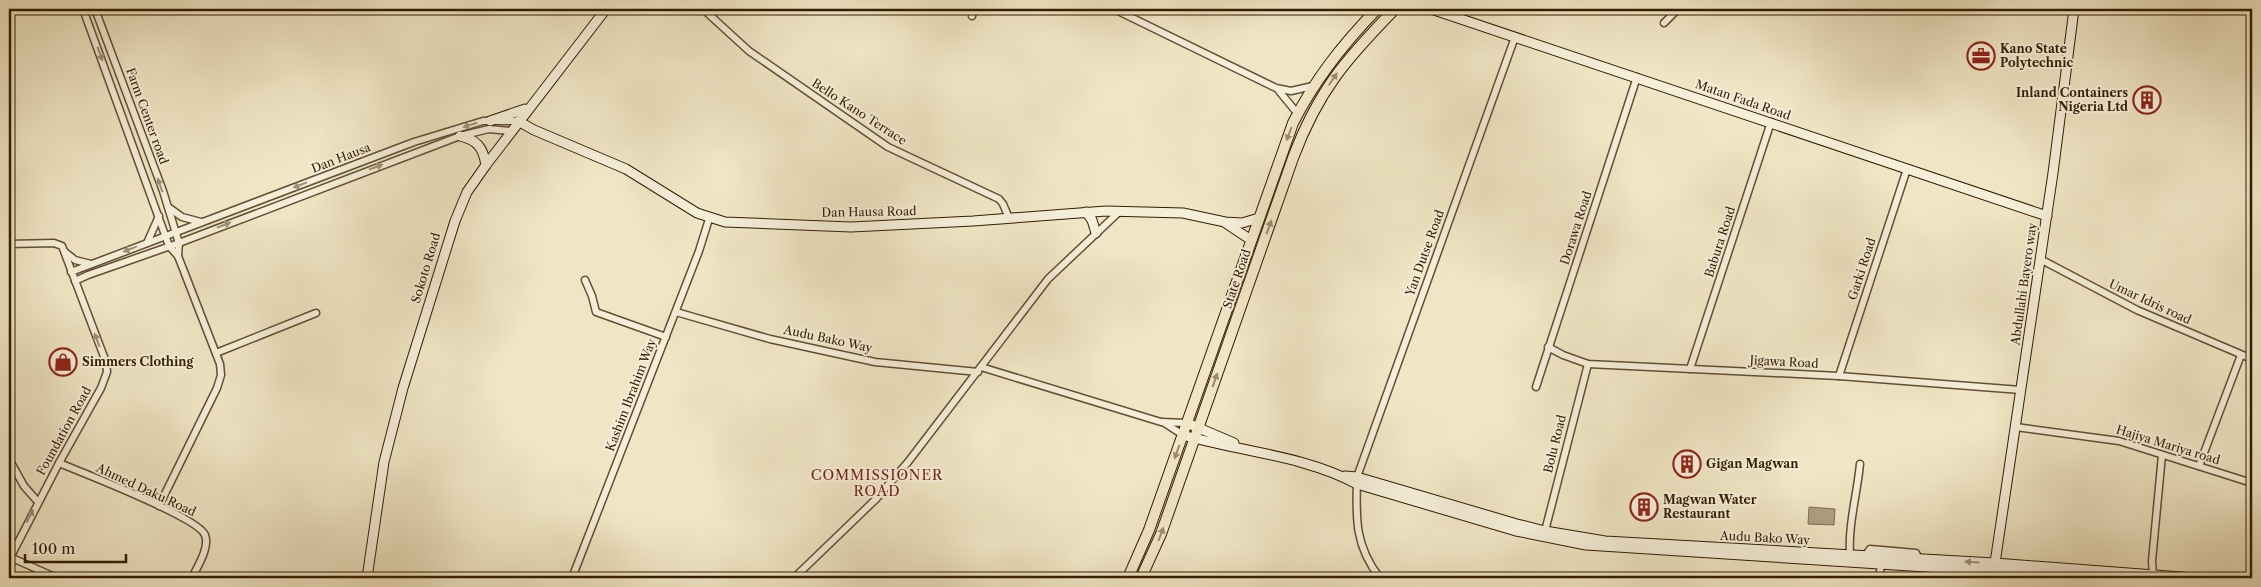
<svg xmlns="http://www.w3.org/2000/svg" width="2261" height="587" viewBox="0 0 2261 587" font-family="'Libre Caslon Text',serif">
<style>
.water{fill:#b0a182;stroke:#7e6c4e}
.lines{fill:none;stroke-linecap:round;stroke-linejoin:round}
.street-casing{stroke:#624e32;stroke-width:9}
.secondary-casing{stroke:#331c01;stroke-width:11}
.primary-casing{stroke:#331c01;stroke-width:12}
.street{stroke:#f5efd9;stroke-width:6}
.secondary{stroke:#f5efd9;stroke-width:9}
.primary{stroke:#f0e6c5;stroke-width:10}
.oneway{fill:#9e9078}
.oneway2{fill:#9b8b6d}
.labels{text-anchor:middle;stroke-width:4;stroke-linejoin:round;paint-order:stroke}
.poi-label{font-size:12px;font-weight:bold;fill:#331c01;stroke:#f5efd9;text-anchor:start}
.street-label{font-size:12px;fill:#331c01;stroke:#f5efd9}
.neighbourhood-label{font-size:14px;letter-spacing:1px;fill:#7a1f14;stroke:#f5efd9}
</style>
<rect width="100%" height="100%" fill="#f0e6c5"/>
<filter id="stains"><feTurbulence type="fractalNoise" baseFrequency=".004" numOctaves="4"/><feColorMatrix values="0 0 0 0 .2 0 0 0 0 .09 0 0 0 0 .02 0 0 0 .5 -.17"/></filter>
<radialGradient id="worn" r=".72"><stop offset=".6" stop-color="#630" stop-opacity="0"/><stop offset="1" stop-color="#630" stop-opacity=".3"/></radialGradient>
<path class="water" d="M1809,507L1835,509L1834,525L1808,524Z"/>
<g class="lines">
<g class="street-casing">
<g id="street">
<path d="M83,9L169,246L178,256L220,364L221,375L217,388L159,506"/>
<path d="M95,9L163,191L179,243L178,256"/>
<path d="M703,9L749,51L888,147L999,199L1003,204L1009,218"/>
<path d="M1114,9L1276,88L1291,91L1313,86"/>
<path d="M2186,9H2196"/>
<path d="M972,16L974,9"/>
<path d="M1664,23L1678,9"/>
<path d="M1279,91L1298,114"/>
<path d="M168,207L182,217L201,222"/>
<path d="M147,243L159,216"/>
<path d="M9,244L54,243L62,246L106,362L107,372L101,388L59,463L9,560"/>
<path d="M65,252L75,260L91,264"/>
<path d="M2040,259L2137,310L2252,359"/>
<path d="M71,272L414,142L483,121H518"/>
<path d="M585,280L592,296L596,312L666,337"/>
<path d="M75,281L88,275L179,243L460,136L489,129L511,131"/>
<path d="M676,312L770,339L875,362L978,372"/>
<path d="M1548,347L1563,355L1588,364L1839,376L2021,390"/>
<path d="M216,353L316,313"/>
<path d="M981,367L1161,422L1187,423"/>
<path d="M1690,369L1771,122"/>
<path d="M1839,376L1907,169"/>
<path d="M1536,387L1637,77"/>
<path d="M1163,422L1183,435"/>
<path d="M2016,427L2119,441L2252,483"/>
<path d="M9,459L24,486L38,502"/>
<path d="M59,463C83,473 198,517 205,535C210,548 197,567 192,578"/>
<path d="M2199,466L2241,355"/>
<path d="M1545,531L1588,364"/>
<path d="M1850,555C1848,525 1857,495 1860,464"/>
<path d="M1865,556L1870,549L1916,553L1919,559"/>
<path d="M10,557L57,578"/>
<path d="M2153,576L2152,561L2162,455"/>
<path d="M572,578L699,251L709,219"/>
<path d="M794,578L876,499L908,462L1048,279L1120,211"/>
<path d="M1380,578C1354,545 1356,517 1357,477L1515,37"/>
<path d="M1879,578L1881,565"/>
</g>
</g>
<g class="secondary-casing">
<g id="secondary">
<path d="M1431,9L2047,216"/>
<path d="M490,121L525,109"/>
<path d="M518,121L534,130L626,169L697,213L725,222L851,227L973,221L1106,211L1183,213L1225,222L1242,223L1259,218"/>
<path d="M460,136C477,140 483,147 486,165"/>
<path d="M1086,212L1092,220L1096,233"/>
<path d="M1227,224L1251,240"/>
<path d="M1187,423L1234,443"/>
<path d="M1183,435C1238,451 1306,456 1357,484L1516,531L1586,545L2095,578"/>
<path d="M1345,476L1357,477L1517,524L1545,531L1605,541L1995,563L2195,578"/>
<path d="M1995,563L2053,173L2074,9"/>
<path d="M367,578L384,462L403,388L455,221L467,192L486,165L606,9"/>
</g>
</g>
<g class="primary-casing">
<g id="primary">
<path d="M1128,578L1149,530L1293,123C1315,79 1343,44 1377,9"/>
<path d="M1141,578L1161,534L1293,158C1318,91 1346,59 1395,9"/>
</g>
</g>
<use href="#street" class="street"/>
<use href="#secondary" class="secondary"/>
<use href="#primary" class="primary"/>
</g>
<defs><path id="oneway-solid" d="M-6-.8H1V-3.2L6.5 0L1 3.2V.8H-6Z" transform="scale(1.25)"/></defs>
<g class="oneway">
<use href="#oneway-solid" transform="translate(100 54) rotate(70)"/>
<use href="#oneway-solid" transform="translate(470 125) rotate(163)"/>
<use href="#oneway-solid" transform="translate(376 167) rotate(-21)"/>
<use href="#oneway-solid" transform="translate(160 185) rotate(-110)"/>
<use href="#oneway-solid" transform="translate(300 185) rotate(159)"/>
<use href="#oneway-solid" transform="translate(224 225) rotate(-21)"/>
<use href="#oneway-solid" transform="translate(130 249) rotate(159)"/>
<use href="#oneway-solid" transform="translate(97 340) rotate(-111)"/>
<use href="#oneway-solid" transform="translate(30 516) rotate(-62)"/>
<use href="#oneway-solid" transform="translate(1972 562) rotate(-177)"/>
</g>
<g class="oneway2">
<use href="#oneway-solid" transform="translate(1333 79) rotate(-56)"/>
<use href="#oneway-solid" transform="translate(1289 134) rotate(111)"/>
<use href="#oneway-solid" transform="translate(1269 227) rotate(-70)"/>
<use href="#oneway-solid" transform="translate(1215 380) rotate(-71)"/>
<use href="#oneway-solid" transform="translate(1177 452) rotate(110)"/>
<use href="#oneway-solid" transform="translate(1161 534) rotate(-69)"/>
</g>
<defs>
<g id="office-ring" transform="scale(1.4375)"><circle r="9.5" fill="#f5efd9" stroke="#8f2418" stroke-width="1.5"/><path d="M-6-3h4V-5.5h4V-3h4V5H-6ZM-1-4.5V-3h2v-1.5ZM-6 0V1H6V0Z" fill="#8f2418"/></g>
<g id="building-ring" transform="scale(1.4375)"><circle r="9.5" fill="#f5efd9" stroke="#8f2418" stroke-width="1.5"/><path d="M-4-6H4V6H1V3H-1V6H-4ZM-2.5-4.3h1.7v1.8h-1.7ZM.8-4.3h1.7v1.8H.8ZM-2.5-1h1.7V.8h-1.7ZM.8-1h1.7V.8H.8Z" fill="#8f2418"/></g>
<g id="shop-ring" transform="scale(1.4375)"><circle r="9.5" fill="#f5efd9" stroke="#8f2418" stroke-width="1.5"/><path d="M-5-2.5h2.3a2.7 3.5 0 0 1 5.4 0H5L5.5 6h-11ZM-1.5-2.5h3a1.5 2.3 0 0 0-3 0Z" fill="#8f2418"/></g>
</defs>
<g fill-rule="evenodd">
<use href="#office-ring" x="1981" y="56"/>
<use href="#building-ring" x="2147" y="100"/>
<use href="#shop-ring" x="63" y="362"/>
<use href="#building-ring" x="1687" y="464"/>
<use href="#building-ring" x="1644" y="507"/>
</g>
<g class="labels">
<g class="poi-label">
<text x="2000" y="53">Kano State<tspan x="2000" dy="14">Polytechnic</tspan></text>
<text x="2128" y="97" text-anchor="end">Inland Containers<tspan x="2128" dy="14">Nigeria Ltd</tspan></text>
<text x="82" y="366">Simmers Clothing</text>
<text x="1706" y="468">Gigan Magwan</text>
<text x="1663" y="504">Magwan Water<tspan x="1663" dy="14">Restaurant</tspan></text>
</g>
<g class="street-label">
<text transform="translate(1743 100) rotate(19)" y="4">Matan Fada Road</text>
<text transform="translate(859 112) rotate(33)" y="4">Bello Kano Terrace</text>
<text transform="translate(147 116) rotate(70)" y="4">Farm Center road</text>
<text transform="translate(341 158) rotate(-21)" y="4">Dan Hausa</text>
<text transform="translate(869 212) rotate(-1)" y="4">Dan Hausa Road</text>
<text transform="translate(1576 228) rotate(-72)" y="4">Dorawa Road</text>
<text transform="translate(1720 242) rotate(-72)" y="4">Babura Road</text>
<text transform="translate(1425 253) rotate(-70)" y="4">Yan Dutse Road</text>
<text transform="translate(426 268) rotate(-73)" y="4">Sokoto Road</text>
<text transform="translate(1862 269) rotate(-72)" y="4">Garki Road</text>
<text transform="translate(1237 279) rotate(-71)" y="4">State Road</text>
<text transform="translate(2024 284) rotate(-82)" y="4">Abdullahi Bayero way</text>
<text transform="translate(2150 302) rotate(25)" y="4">Umar Idris road</text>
<text transform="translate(828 339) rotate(12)" y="4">Audu Bako Way</text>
<text transform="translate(1784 362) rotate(3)" y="4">Jigawa Road</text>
<text transform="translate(631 395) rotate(-69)" y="4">Kashim Ibrahim Way</text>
<text transform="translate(64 431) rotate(-61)" y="4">Foundation Road</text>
<text transform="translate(1555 444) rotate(-76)" y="4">Bolu Road</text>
<text transform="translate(2168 445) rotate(17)" y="4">Hajiya Mariya road</text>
<text transform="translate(146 490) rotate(25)" y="4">Ahmed Daku Road</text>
<text transform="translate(1765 538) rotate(3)" y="4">Audu Bako Way</text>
</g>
<g class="neighbourhood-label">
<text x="877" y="480">COMMISSIONER<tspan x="877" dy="16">ROAD</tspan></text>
</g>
</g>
<rect width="2261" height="587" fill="none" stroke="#f0e6c5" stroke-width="30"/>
<rect x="10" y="10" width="2241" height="567" fill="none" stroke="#331c01" stroke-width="2.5"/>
<rect x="15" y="15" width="2231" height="557" fill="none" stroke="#331c01"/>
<path d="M25 554v8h101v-8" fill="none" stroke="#331c01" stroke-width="2.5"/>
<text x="32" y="554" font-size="15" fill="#331c01" stroke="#f5efd9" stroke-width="4" paint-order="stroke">100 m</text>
<rect width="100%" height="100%" filter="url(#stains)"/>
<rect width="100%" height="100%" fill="url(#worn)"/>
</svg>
